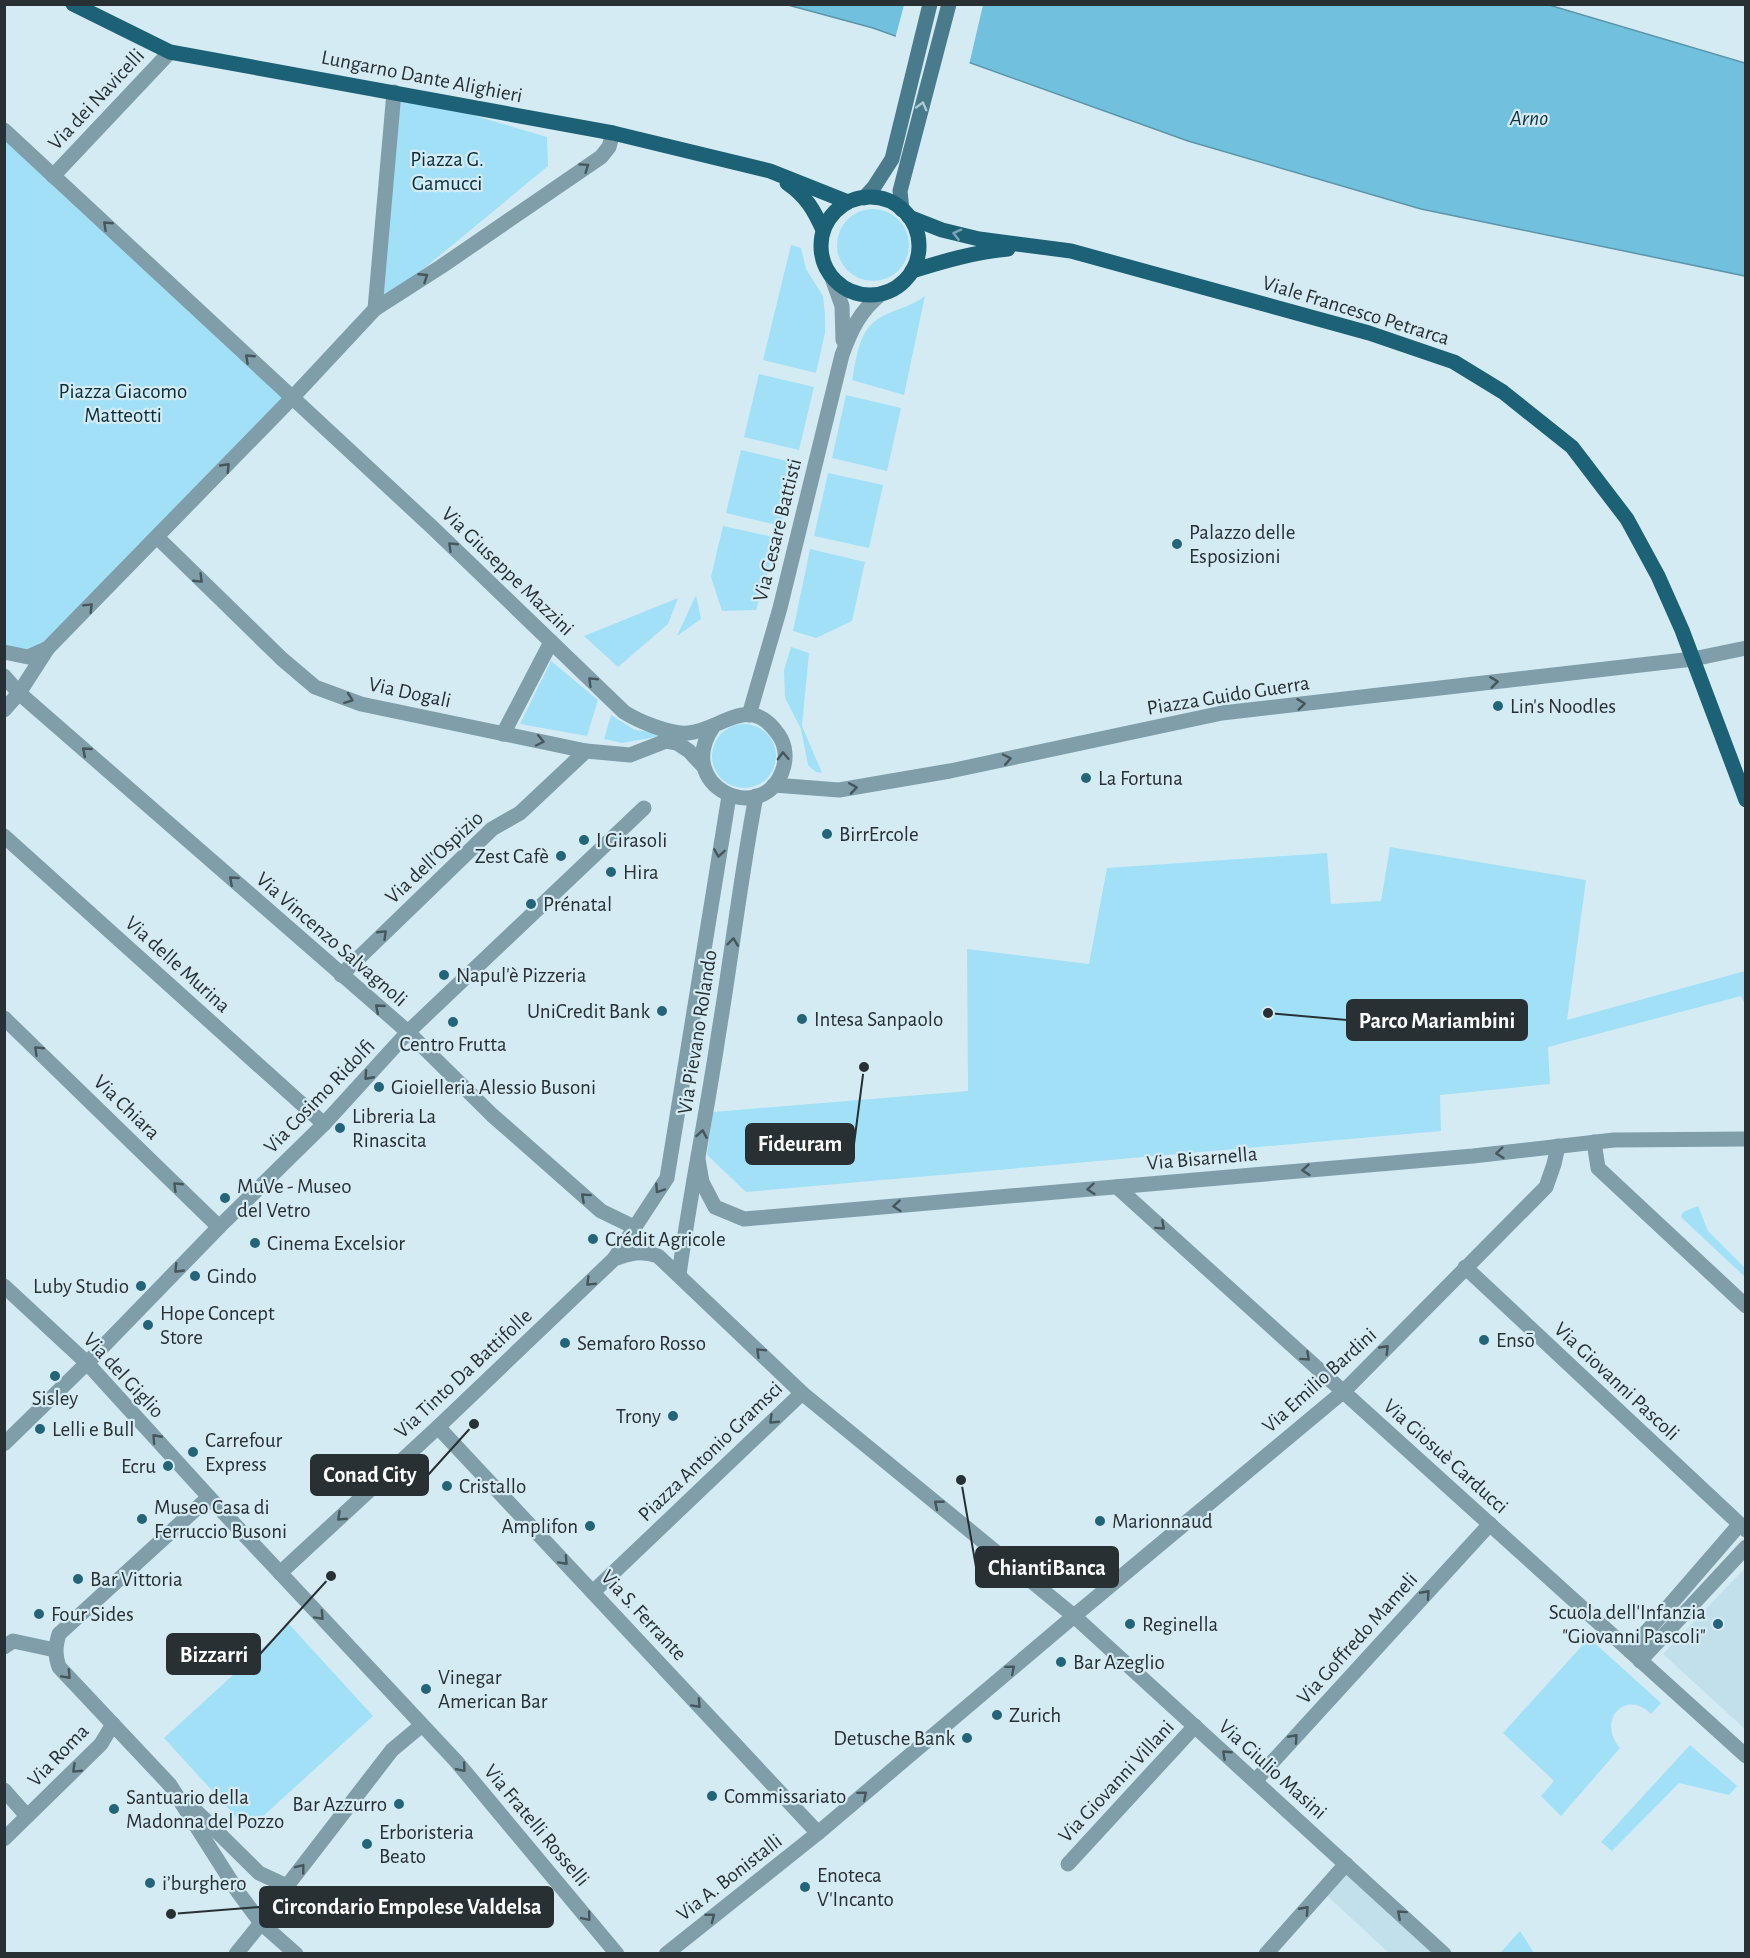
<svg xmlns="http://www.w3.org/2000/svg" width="1750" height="1958" viewBox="0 0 1750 1958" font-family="'Alegreya Sans',sans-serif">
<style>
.built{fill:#c2e0ec}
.green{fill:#a2e0f8}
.water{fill:#71c0dd;stroke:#5b95aa;stroke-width:1.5}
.pier{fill:#d5ebf4}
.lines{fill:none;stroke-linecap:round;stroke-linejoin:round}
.street{stroke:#7f9eaa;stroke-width:15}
.secondary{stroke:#4a7b8c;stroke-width:15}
.primary{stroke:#1d6177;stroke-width:15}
.oneway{stroke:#abc9d5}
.oneway2{stroke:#46565d}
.oneway3{stroke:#79a6b6}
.poi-dot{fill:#246479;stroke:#d5ebf4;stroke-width:2}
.labels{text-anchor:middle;stroke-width:4.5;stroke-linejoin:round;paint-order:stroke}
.street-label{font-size:21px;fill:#283033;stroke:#d5ebf4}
.park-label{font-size:21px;fill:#072e3a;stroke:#d5ebf4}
.poi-label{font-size:21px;fill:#283033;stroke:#d5ebf4;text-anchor:start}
.water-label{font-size:22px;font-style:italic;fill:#113642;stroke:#d5ebf4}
.leader{fill:none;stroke:#283033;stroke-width:2}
.callout-dot{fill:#283033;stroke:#d5ebf4;stroke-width:2}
.callout{fill:#283033;stroke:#283033;stroke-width:2}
.callout-label{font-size:22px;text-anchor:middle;font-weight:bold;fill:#fff}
</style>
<rect width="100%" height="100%" fill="#d5ebf4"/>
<g class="built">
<path d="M1745,1568V1729L1663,1654Z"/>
<path d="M1346,1864L1444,1953H1389L1322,1891Z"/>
</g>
<g class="green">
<path d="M394,92L547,137L548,166L375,309Z"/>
<path d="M4,130L292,398L48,648L4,652Z"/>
<circle cx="873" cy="245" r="36"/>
<path d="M791,245L801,248L806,269L823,296L825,314V333L816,373L763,360Z"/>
<path d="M925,296L904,395L852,380C857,357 858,328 883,316C899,308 910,307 925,296Z"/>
<path d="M759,374L814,387L799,450L744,437Z"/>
<path d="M846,395L901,408L887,471L832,458Z"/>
<path d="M741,450L796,463L781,526L726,513Z"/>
<path d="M828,473L883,485L869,548L814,536Z"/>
<path d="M723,526L778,538L756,610L722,611L711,577Z"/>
<path d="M810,549L865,562L852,621L816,638L793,631Z"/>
<path d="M696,595L701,619L677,636Z"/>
<path d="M678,598L668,624L618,667L584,636Z"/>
<path d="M791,647L809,653L802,726L822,773L816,772L808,765L801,729L785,698L784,670Z"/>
<path d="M551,661L598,700L587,736L520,724Z"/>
<path d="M611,715L635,730L659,733L661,736L622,743L604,739Z"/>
<circle cx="744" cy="756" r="32"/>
<path d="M1390,847L1586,880L1567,1020L1745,971V1005L1741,996L1548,1047L1550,1084L1440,1095L1441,1131L746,1192L707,1155L713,1112L968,1091L967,949L1089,964L1107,868L1327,853L1331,904L1381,901Z"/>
<path d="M1698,1206L1708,1231L1745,1268V1277L1681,1217L1683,1212Z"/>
<path d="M289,1624L373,1716L248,1830L164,1738Z"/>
<path d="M1589,1638L1661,1703L1651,1714C1626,1688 1596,1720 1620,1748L1561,1816L1541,1796L1554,1781L1503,1733Z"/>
<path d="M1690,1745L1737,1786L1729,1795L1679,1783L1612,1851L1601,1842Z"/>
<path d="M1520,1931L1534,1953H1500Z"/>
</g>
<path class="water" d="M788,5H1549L1745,63V276L1421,209L1188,141L873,28Z"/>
<path class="pier" d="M904,5H983L969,65L895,39Z"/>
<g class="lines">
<g class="street">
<path d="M4,130L433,528L624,712C638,721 671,735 688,733C720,731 749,692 778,734C786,745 787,759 782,772C761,827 673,786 713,727"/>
<path d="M53,176L170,52"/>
<path d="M832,278L842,306L843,340"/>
<path d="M375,309L394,92"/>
<path d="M158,538L282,659L315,687L361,704L586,751L630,755L666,741L677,743L689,751L702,765"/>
<path d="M4,652L28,657L48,648L292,398L375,309L442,266L601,157L609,147L613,133"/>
<path d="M4,676L19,693L408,1032L492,1115L601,1211L634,1227"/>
<path d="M4,710L19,693L48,648"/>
<path d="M749,715L780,608L842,355C851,330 860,311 881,294"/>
<path d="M503,734L551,642"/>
<path d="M774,785L839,790L950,771L1222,713L1693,659L1746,648"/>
<path d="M4,836L324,1124"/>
<path d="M341,975L492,829L520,813L586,751"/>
<path d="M4,1018L219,1227"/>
<path d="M1594,1142L1598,1168L1746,1306"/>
<path d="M698,1159L702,1182L715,1207L744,1219L1473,1156L1614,1140L1746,1139"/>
<path d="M1117,1187L1746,1756"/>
<path d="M614,1259L667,1178L729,796"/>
<path d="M1465,1267L1746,1530"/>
<path d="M679,1275C690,1193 707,1113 719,1031C732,953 741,874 756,796"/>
<path d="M4,1286L87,1363L209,1497"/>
<path d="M438,1427L818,1833"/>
<path d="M4,1444L87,1363L219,1227L324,1124L408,1032L644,808"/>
<path d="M280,1573L438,1427L614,1259C630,1253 641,1250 658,1256L802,1393"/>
<path d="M593,1592L802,1393L1074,1616L818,1833L666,1954"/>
<path d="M4,1647L13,1641L55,1650"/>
<path d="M1630,1651L1739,1525"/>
<path d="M1640,1661L1746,1547"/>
<path d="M422,1725L392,1750L287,1886L261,1923L238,1892L170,1785L59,1667C55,1655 55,1647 59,1634L209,1497L456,1761L617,1954"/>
<path d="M1255,1781L1490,1524"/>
<path d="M4,1790L27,1816"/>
<path d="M191,1806L259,1873L287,1886"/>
<path d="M4,1839L101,1744L113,1724"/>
<path d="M1068,1864L1195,1726"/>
<path d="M236,1954L261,1923L296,1954"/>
<path d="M1266,1954L1346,1864"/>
<path d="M1444,1954L1074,1616L1344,1391L1546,1187L1554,1164L1558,1146"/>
</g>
<g class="secondary">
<path d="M864,198L874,187L892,159L930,4"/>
<path d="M902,210L900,191L949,4"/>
</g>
<g class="primary">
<path d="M73,4L170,52L613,133L770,171L848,202"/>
<path d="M787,183C806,196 814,210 823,230"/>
<circle cx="870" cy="246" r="49"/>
<path d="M909,217L942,230L979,239L1071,251L1369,333L1454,362L1503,392L1572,447L1627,519L1658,576L1682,630L1746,800"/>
<path d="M912,271C944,261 975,252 1008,249"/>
</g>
</g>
<defs><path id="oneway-chevron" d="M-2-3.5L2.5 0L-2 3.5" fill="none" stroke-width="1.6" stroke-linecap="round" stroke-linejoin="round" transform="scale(1.5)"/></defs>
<use class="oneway" href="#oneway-chevron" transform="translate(922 106) rotate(-75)"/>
<g class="oneway2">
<use href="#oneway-chevron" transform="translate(585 167) rotate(-35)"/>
<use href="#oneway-chevron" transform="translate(107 225) rotate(-137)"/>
<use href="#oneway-chevron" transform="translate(424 277) rotate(-33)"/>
<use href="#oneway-chevron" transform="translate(249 358) rotate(-137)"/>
<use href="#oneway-chevron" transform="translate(226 467) rotate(-46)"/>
<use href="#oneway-chevron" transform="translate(452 546) rotate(-136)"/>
<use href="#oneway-chevron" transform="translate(199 579) rotate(44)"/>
<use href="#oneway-chevron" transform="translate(89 607) rotate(-45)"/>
<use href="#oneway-chevron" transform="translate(592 681) rotate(-136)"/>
<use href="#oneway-chevron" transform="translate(1494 682) rotate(-7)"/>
<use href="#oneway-chevron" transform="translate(349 699) rotate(21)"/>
<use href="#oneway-chevron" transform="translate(1301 704) rotate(-7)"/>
<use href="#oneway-chevron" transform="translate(540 741) rotate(12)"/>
<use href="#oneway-chevron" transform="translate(86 751) rotate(-139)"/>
<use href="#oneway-chevron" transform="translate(783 756) rotate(-92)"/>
<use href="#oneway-chevron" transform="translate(1007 759) rotate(-12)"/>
<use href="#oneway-chevron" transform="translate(853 788) rotate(-9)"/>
<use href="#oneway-chevron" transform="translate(719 853) rotate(99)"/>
<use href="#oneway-chevron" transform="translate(233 880) rotate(-139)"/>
<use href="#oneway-chevron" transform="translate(383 934) rotate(-44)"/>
<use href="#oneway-chevron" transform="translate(733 942) rotate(-83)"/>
<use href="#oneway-chevron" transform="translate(379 1008) rotate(-139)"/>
<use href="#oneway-chevron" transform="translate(38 1050) rotate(-136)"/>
<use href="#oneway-chevron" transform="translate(368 1076) rotate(132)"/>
<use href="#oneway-chevron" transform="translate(702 1134) rotate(-80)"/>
<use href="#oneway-chevron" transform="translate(1500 1153) rotate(174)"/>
<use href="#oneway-chevron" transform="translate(1306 1170) rotate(175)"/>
<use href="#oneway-chevron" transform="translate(177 1186) rotate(-136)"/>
<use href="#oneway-chevron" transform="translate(659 1189) rotate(124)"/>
<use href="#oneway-chevron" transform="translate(1091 1189) rotate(175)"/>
<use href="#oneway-chevron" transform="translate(585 1197) rotate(-138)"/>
<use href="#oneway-chevron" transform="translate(897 1206) rotate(175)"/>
<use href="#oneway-chevron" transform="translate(1161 1226) rotate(42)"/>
<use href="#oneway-chevron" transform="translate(178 1269) rotate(134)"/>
<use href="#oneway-chevron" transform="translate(590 1282) rotate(136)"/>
<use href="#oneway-chevron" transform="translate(1385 1349) rotate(-46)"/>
<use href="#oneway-chevron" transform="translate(760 1352) rotate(-136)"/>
<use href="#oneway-chevron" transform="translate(1306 1357) rotate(42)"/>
<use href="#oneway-chevron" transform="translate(773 1420) rotate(136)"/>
<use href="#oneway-chevron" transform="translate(156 1438) rotate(-132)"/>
<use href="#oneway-chevron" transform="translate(938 1504) rotate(-141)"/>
<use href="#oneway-chevron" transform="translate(341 1517) rotate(137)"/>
<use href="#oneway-chevron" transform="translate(564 1561) rotate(47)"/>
<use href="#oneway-chevron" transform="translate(1426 1594) rotate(-48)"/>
<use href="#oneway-chevron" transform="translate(320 1616) rotate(47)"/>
<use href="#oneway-chevron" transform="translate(1011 1669) rotate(-40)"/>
<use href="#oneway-chevron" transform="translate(67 1675) rotate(47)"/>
<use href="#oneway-chevron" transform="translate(697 1704) rotate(47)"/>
<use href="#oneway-chevron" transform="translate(1294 1738) rotate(-48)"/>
<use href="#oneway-chevron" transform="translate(1226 1754) rotate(-137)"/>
<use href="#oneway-chevron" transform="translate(462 1768) rotate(50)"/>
<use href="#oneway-chevron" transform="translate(76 1769) rotate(136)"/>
<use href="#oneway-chevron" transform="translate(863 1795) rotate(-40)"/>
<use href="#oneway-chevron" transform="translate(301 1868) rotate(-52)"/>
<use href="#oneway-chevron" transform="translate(1305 1910) rotate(-48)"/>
<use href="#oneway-chevron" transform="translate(1401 1914) rotate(-138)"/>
<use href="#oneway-chevron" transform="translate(587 1917) rotate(50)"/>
<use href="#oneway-chevron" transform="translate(711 1917) rotate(-38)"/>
</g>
<use class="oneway3" href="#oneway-chevron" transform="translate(957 234) rotate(-166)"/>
<g class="poi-dot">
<circle cx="1177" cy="544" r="6"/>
<circle cx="1498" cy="706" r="6"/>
<circle cx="1086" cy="778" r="6"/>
<circle cx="827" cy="834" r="6"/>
<circle cx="584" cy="840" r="6"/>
<circle cx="561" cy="856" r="6"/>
<circle cx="611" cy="872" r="6"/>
<circle cx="531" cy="904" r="6"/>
<circle cx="444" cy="975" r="6"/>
<circle cx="662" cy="1011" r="6"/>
<circle cx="802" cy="1019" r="6"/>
<circle cx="453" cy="1022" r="6"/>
<circle cx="379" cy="1087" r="6"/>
<circle cx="340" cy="1128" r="6"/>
<circle cx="225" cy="1198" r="6"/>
<circle cx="593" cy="1239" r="6"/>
<circle cx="255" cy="1243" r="6"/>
<circle cx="195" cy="1276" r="6"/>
<circle cx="141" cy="1286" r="6"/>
<circle cx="148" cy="1325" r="6"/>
<circle cx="1484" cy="1340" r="6"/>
<circle cx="565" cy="1343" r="6"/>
<circle cx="55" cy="1376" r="6"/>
<circle cx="673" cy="1416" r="6"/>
<circle cx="40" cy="1429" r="6"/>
<circle cx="193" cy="1452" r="6"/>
<circle cx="168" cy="1466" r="6"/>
<circle cx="447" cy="1486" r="6"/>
<circle cx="142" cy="1519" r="6"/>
<circle cx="1100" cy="1521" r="6"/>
<circle cx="590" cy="1526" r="6"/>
<circle cx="78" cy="1579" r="6"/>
<circle cx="39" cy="1614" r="6"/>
<circle cx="1130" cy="1624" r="6"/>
<circle cx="1718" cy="1624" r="6"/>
<circle cx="1061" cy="1662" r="6"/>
<circle cx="426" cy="1689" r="6"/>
<circle cx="997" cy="1715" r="6"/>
<circle cx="967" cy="1738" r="6"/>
<circle cx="712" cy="1796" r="6"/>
<circle cx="399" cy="1804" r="6"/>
<circle cx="114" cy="1809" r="6"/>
<circle cx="367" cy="1844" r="6"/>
<circle cx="150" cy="1883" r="6"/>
<circle cx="805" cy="1887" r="6"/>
</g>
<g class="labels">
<g class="street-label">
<text transform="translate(422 76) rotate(11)" y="7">Lungarno Dante Alighieri</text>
<text transform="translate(96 99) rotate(-47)" y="7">Via dei Navicelli</text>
<text transform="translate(1356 310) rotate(17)" y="7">Viale Francesco Petrarca</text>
<text transform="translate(777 530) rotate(-76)" y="7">Via Cesare Battisti</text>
<text transform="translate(508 571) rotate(44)" y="7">Via Giuseppe Mazzini</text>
<text transform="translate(410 692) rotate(12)" y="7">Via Dogali</text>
<text transform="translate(1228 695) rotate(-9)" y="7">Piazza Guido Guerra</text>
<text transform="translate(434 857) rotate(-43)" y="7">Via dell'Ospizio</text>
<text transform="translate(332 939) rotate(41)" y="7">Via Vincenzo Salvagnoli</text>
<text transform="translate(178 964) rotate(42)" y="7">Via delle Murina</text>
<text transform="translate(697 1032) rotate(-81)" y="7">Via Pievano Rolando</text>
<text transform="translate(319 1096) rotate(-46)" y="7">Via Cosimo Ridolfi</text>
<text transform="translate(127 1107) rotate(44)" y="7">Via Chiara</text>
<text transform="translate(1202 1158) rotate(-5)" y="7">Via Bisarnella</text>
<text transform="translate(463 1373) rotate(-43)" y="7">Via Tinto Da Battifolle</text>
<text transform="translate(124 1375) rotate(47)" y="7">Via del Giglio</text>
<text transform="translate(1319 1380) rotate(-42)" y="7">Via Emilio Bardini</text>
<text transform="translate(1617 1381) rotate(43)" y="7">Via Giovanni Pascoli</text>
<text transform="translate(710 1451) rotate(-44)" y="7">Piazza Antonio Gramsci</text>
<text transform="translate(1446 1456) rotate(42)" y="7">Via Giosuè Carducci</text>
<text transform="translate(644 1615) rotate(47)" y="7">Via S. Ferrante</text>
<text transform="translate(1357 1638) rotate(-48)" y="7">Via Goffredo Mameli</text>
<text transform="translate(58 1755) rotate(-46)" y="7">Via Roma</text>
<text transform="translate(1273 1769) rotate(42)" y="7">Via Giulio Masini</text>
<text transform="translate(1116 1781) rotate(-47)" y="7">Via Giovanni Villani</text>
<text transform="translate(537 1825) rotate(50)" y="7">Via Fratelli Rosselli</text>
<text transform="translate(729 1877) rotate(-38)" y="7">Via A. Bonistalli</text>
</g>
<g class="park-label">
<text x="447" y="166">Piazza G.<tspan x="447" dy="24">Gamucci</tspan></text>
<text x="123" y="398">Piazza Giacomo<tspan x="123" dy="24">Matteotti</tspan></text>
</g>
<g class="poi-label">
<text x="1189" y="539">Palazzo delle<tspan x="1189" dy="24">Esposizioni</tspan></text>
<text x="1510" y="713">Lin's Noodles</text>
<text x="1098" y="785">La Fortuna</text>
<text x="839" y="841">BirrErcole</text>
<text x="596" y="847">I Girasoli</text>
<text x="549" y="863" text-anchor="end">Zest Cafè</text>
<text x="623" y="879">Hira</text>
<text x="543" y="911">Prénatal</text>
<text x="456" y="982">Napul'è Pizzeria</text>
<text x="650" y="1018" text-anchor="end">UniCredit Bank</text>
<text x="814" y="1026">Intesa Sanpaolo</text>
<text x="453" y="1051" text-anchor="middle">Centro Frutta</text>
<text x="391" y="1094">Gioielleria Alessio Busoni</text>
<text x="352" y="1123">Libreria La<tspan x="352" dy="24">Rinascita</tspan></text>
<text x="237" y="1193">MuVe - Museo<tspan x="237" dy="24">del Vetro</tspan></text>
<text x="605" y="1246">Crédit Agricole</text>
<text x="267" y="1250">Cinema Excelsior</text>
<text x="207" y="1283">Gindo</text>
<text x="129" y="1293" text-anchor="end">Luby Studio</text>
<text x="160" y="1320">Hope Concept<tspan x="160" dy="24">Store</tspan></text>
<text x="1496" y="1347">Ensō</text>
<text x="577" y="1350">Semaforo Rosso</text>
<text x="55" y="1405" text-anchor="middle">Sisley</text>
<text x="661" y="1423" text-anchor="end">Trony</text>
<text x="52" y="1436">Lelli e Bull</text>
<text x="205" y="1447">Carrefour<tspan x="205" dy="24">Express</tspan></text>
<text x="156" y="1473" text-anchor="end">Ecru</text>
<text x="459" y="1493">Cristallo</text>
<text x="154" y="1514">Museo Casa di<tspan x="154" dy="24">Ferruccio Busoni</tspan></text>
<text x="1112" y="1528">Marionnaud</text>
<text x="578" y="1533" text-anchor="end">Amplifon</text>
<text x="90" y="1586">Bar Vittoria</text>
<text x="1706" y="1619" text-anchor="end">Scuola dell'Infanzia<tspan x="1706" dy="24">"Giovanni Pascoli"</tspan></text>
<text x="51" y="1621">Four Sides</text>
<text x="1142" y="1631">Reginella</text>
<text x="1073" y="1669">Bar Azeglio</text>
<text x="438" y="1684">Vinegar<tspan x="438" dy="24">American Bar</tspan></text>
<text x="1009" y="1722">Zurich</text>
<text x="955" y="1745" text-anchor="end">Detusche Bank</text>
<text x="724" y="1803">Commissariato</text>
<text x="126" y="1804">Santuario della<tspan x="126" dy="24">Madonna del Pozzo</tspan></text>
<text x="387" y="1811" text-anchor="end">Bar Azzurro</text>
<text x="379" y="1839">Erboristeria<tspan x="379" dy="24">Beato</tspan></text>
<text x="817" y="1882">Enoteca<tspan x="817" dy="24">V'Incanto</tspan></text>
<text x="162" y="1890">i’burghero</text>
</g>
<g class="water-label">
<text x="1529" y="125">Arno</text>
</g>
</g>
<path class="leader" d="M1268 1013L1347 1020M864 1067L854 1144M474 1424L428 1475M961 1480L976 1567M331 1576L260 1654M171 1914L260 1907"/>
<g class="callout-dot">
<circle cx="1268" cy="1013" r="6"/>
<circle cx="864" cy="1067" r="6"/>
<circle cx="474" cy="1424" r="6"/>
<circle cx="961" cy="1480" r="6"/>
<circle cx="331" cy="1576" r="6"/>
<circle cx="171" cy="1914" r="6"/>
</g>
<g class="callout">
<rect x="1347" y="1000" width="180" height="40" rx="6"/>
<rect x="746" y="1124" width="108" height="40" rx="6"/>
<rect x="311" y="1455" width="117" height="40" rx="6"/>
<rect x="976" y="1547" width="142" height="40" rx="6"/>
<rect x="167" y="1634" width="93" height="40" rx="6"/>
<rect x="260" y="1887" width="293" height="40" rx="6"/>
</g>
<g class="callout-label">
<text x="1437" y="1028">Parco Mariambini</text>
<text x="800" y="1151">Fideuram</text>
<text x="370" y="1482">Conad City</text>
<text x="1047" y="1575">ChiantiBanca</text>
<text x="214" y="1662">Bizzarri</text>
<text x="407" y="1914">Circondario Empolese Valdelsa</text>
</g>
<rect width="1750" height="1958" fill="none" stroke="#283033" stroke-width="12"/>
</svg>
